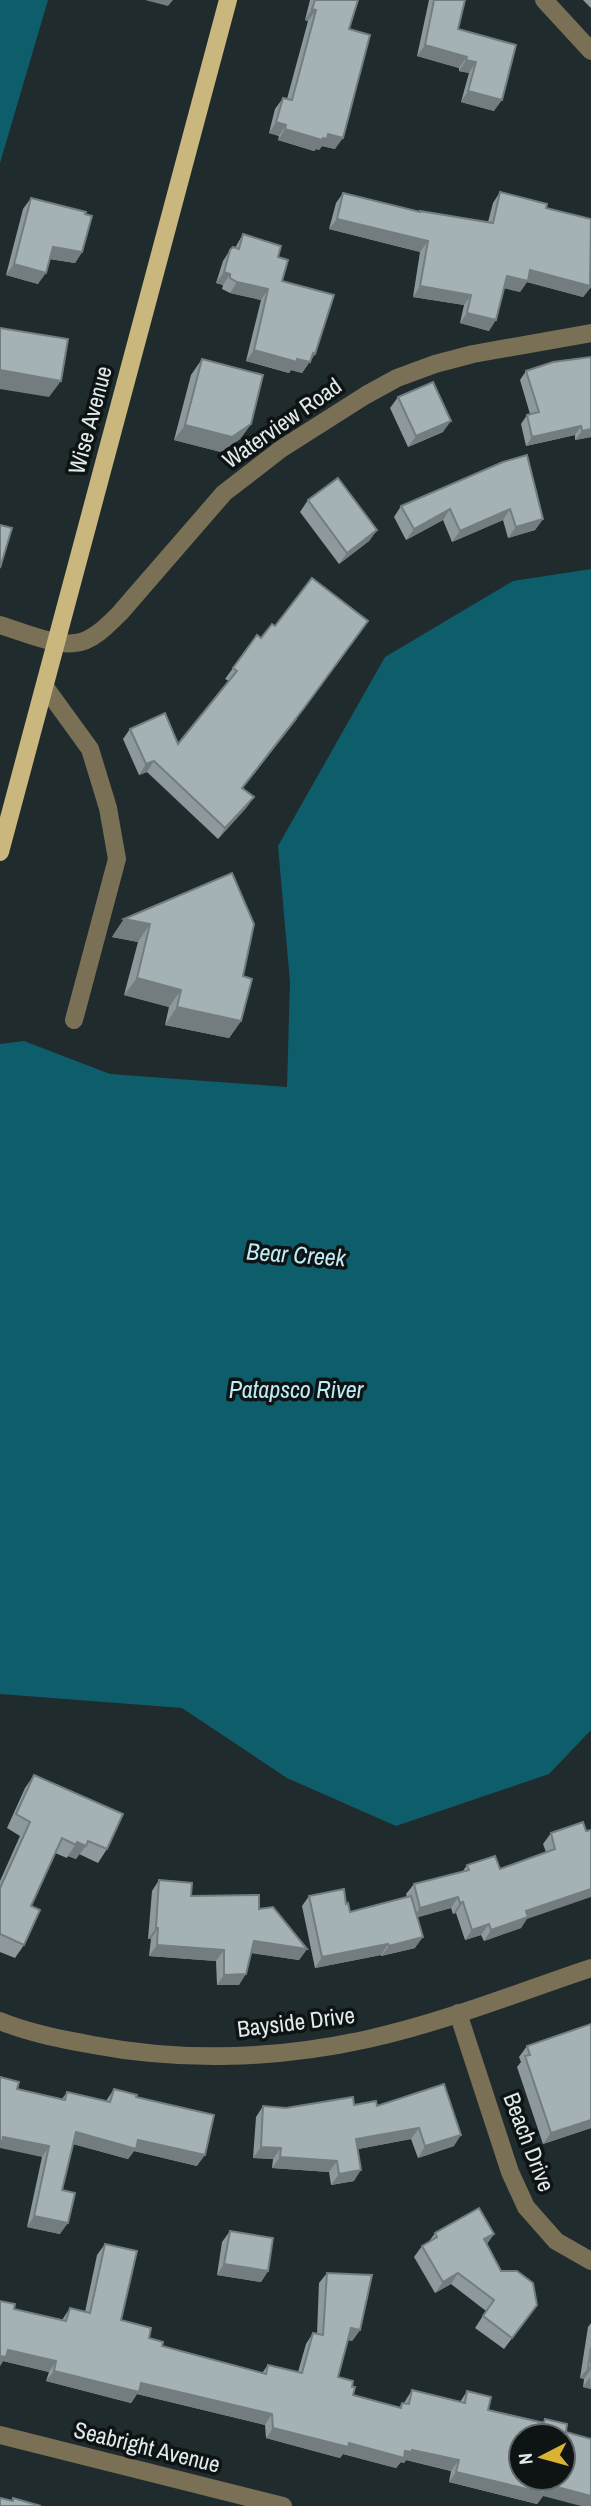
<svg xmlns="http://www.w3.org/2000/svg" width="591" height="2506" viewBox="0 0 591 2506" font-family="'Archivo Narrow',sans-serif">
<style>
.water{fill:#0e5d6b}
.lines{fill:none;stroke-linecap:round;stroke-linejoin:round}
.minor{stroke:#797055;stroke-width:18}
.major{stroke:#cab77e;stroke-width:18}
.wall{fill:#8d999c}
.shaded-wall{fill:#737d7f}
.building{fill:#a4b2b5;stroke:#737d7f;stroke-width:2;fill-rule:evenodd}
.labels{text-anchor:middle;stroke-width:7;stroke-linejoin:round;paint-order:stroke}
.street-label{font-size:23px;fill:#e2eaeb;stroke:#0e1314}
.water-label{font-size:24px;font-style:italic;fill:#beebf5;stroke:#0e1314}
</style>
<rect width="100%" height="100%" fill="#202b2e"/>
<g class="water">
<path d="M0,0H48L0,163Z"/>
<path d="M591,569V1730L549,1774L396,1826L287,1778L182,1708L0,1694V1044L24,1041L110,1074L287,1087L290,982L278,846L385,657L513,581Z"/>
</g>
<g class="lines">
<g class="minor">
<path d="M544,0L591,51"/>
<path d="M0,625C20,631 55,646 75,643C92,642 108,625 120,613L224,493L281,449L366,395L397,378L435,364L473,354L591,333"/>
<path d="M45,687L90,749L108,808L117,859L74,1020"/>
<path d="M458,2013L510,2172L526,2207L556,2241L591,2261"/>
<path d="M0,2021C29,2033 62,2039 93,2045C183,2062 278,2059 368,2039C444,2022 517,1993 591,1968"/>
<path d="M0,2435L283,2506"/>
</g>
<path class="major" d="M0,852L228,0"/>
</g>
<g class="wall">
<path d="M310,0H358L349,29L335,149L322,146L319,150L316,149L314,151L278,140L279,136L269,133L275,109L283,98L287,99L308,21L305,20Z"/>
<path d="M429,0H465L458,29L516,45L494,111L461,102L469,73L459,71V68L417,56Z"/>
<path d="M583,0H591V8Z"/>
<path d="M500,192L546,208L591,219V287L583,297L527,282L520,292L504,288L489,331L460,323L464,305L413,297L420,252L329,229L336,203L343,193L419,212L488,222L493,203Z"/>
<path d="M31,198L82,252L75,263L49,259L38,284L6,275L23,209Z"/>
<path d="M243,234L278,257L282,281L315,354L302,373L291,370L289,373L246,361L261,300L230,293L222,289L223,285L216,283L223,261L230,250L235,248Z"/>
<path d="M591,357V437L575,440V435L526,446L521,424L527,415L530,414L520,380L526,371Z"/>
<path d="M202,359L251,424L240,439L221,452L174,440L191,375Z"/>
<path d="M398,397L443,432L408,447L390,408Z"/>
<path d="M503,462L543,519L535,530L508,538L503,520L452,542L443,520L406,540L394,517L401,506Z"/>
<path d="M308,500L377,530L369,541L339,564L300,512Z"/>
<path d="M257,635L297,719L243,788L254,797L246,808L218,839L147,772L139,775L123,739L130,729L178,744L229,681L225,679Z"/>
<path d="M232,873L243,976L241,1021L229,1038L165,1025L169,1007L124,995L138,942L112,937L124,919Z"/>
<path d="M34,1775L107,1849L98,1863L79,1854L76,1859L68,1856L67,1858L55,1853L31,1906L24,1945L15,1958L0,1952V1881L20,1836L7,1828L25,1788Z"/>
<path d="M583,1822L521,1928L484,1941L481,1935L465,1940L456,1913L453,1914L451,1908L417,1917L415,1948L381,1956V1955L315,1968L302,1906L309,1896L346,1904L350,1912L407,1897L406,1894L414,1884L463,1871L467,1865L500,1869L546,1852L543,1844L551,1833Z"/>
<path d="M159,1880L191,1896L259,1909L307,1949L299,1960L251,1953L239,1985H217L216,1961L149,1956L151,1939H148L152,1891Z"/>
<path d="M591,2024V2128L543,2144L517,2067L521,2062L519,2057L527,2046Z"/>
<path d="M17,2089L62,2099L67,2092L106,2101L114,2089L136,2097L197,2166L134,2151L128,2159L73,2144L62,2190L60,2234L27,2227L42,2157Z"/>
<path d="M354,2105L377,2106L454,2146L418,2158L411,2139L358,2149L354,2181L331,2185L329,2172L272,2168L273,2159L253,2158L256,2117L263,2106L286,2108Z"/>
<path d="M230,2231L268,2271L261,2282L217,2275L222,2242Z"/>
<path d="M435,2233L494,2234L487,2244L501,2271L537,2305L504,2349L475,2328L486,2311L451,2284L435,2293L414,2257L422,2246L428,2243Z"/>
<path d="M105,2244L121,2320L162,2346L262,2373L268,2365L298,2372L306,2344L313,2333L317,2334L319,2283L327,2273L360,2330L352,2341L348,2340L338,2377L352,2387L353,2395L399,2408L402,2403H404L412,2390L460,2402L467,2391L488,2410L543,2422L545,2419L543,2496L537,2504L449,2482L451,2471L406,2460L404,2463L401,2462L396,2468L343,2454L340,2458L266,2438L265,2425L137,2394L131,2403L46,2381L49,2372L3,2361L0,2366V2301L14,2309L62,2320L70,2308L85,2312L97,2255Z"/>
<path d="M591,2323V2389L583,2387L584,2379L580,2378L588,2327Z"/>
</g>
<g class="shaded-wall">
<path d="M145,0H173L168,6Z"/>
<path d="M312,9L316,10L308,21L305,20Z"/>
<path d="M425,45L467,57L459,68L417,56Z"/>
<path d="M466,60L476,62L469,73L459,71Z"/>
<path d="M468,91L502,100L494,111L461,102Z"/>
<path d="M276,122L286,125L279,136L269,133Z"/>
<path d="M285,129L328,134L343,138L335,149L322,146L319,150L316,149L314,151L278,140Z"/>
<path d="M337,219L428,241L420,252L329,229Z"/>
<path d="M53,247L82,252L75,263L45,258Z"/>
<path d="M14,264L46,273L38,284L6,275Z"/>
<path d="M530,270L591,278V287L583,297L527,282L520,292L499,287L507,276Z"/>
<path d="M224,272L230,274L223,285L216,283Z"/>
<path d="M237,282L268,289L261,300L230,293Z"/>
<path d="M420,286L471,295L464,305L413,297Z"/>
<path d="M467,313L496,320L489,331L460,323Z"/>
<path d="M254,350L297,359L313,353L315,354L302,373L291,370L289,373L246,361Z"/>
<path d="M0,370L61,381L49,397L0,389Z"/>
<path d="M451,421L443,432L408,447L416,436Z"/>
<path d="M251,424L240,439L221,452L174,440L185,425Z"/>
<path d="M581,426L575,435L526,446L532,437Z"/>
<path d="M591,429V437L575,440L582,431Z"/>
<path d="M450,509L443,520L406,540L414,529Z"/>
<path d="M510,509L503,520L452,542L460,531Z"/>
<path d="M543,519L535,530L508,538L516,527Z"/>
<path d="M377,530L369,541L339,564L347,553Z"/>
<path d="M154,761L147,772L139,775L146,764Z"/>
<path d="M254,797L246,808L218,839L225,828Z"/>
<path d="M124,919L150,924L138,942L112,937Z"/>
<path d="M137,978L181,990L169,1007L124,995Z"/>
<path d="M177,1007L241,1021L229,1038L165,1025Z"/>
<path d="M77,1842L86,1846L76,1859L68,1856Z"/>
<path d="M591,1889V1897L527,1919L521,1928L484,1941L491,1930L526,1911Z"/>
<path d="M458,1897L451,1908L412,1919L420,1908Z"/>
<path d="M463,1902L456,1913L453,1914L460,1903Z"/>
<path d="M489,1924L481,1935L465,1940L472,1930Z"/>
<path d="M156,1928H158L151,1939H148Z"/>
<path d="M423,1937L415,1948L381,1956L389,1946Z"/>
<path d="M254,1941L307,1949L299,1960L246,1952Z"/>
<path d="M388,1944L381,1955L315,1968L322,1957Z"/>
<path d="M157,1945L224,1950L216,1961L149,1956Z"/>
<path d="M246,1974L239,1985H217L224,1975Z"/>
<path d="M591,2120V2128L543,2144L551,2133Z"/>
<path d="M419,2128L411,2139L348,2151L356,2139Z"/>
<path d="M76,2132L138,2140L205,2155L197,2166L134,2151L128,2159L69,2143Z"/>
<path d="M461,2135L454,2146L418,2158L425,2146Z"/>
<path d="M3,2137L49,2146L42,2157L0,2148V2141Z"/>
<path d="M261,2147L281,2148L273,2159L253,2158Z"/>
<path d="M280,2157L337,2161L329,2172L272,2168Z"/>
<path d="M361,2170L354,2181L331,2185L339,2174Z"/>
<path d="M34,2216L68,2223L60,2234L27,2227Z"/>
<path d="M494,2234L486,2245L484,2239Z"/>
<path d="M224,2264L268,2271L261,2282L217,2275Z"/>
<path d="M458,2273L451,2284L435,2293L443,2282Z"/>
<path d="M351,2328L360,2330L352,2341L343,2339Z"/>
<path d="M8,2350L56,2361L49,2372L3,2361L0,2366V2356Z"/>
<path d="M588,2368L591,2369L584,2379L580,2378Z"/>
<path d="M54,2371L141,2383L272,2414L265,2425L137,2394L131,2403L46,2381Z"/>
<path d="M590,2377L591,2389L583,2387Z"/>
<path d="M273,2428L349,2443L405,2451L412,2450L459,2460L451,2471L406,2460L404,2463L401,2462L396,2468L343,2454L340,2458L266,2438Z"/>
<path d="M456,2472L546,2484L591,2496V2506H581L543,2496L537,2504L449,2482Z"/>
</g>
<g class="building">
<path d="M315,0H358L349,29L370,35L343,138L328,134L327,139L323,138L322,140L285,129L286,125L276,122L283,98L292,100L316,10L312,9Z"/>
<path d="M434,0H465L458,29L516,45L502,100L468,91L476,62L466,60L467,57L425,45Z"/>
<path d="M500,192L547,204L546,208L591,219L590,286L530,270L528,281L507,276L496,320L467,313L471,295L420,286L428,241L337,219L343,193L420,212V211L493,223Z"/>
<path d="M31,198L86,212L85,214L92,216L82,252L53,247L46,273L14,264Z"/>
<path d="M243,234L281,246L278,257L288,260L282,281L334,295L315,354L313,353L310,362L297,359V362L254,350L268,289L237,282L230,278V274L224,272L230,250L233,247L239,249Z"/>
<path d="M0,328L68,339L61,381L0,370Z"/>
<path d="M591,357V429L582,431L581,426L532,437L527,415L539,412L526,371L553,362Z"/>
<path d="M202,359L263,375L251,424L232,437L185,425Z"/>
<path d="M433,382L451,421L416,436L398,397Z"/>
<path d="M527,455L543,519L516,527L510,509L460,531L450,509L414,529L401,506L503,462Z"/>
<path d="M338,478L377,530L347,553L308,500Z"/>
<path d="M0,525L12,528L0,568Z"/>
<path d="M312,578L368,621L304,708L242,788L254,797L225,828L154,761L146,764L130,729L165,713L178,744L237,671L233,668L257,635L261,638L272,624L275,626Z"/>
<path d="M232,873L254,924L243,976L252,979L241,1021L177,1007L181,990L137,978L150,924L124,919Z"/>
<path d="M34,1775L123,1814L107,1849L88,1841L86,1846L77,1842L76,1845L62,1838L31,1906L40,1910L24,1945L0,1934V1888L30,1822L16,1814Z"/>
<path d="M583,1822L586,1831L591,1830V1889L526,1911L528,1917L491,1930L489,1924L472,1930L463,1902L460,1903L458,1897L420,1908L414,1884L469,1870L467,1865L495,1856L500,1869L555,1849L551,1833Z"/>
<path d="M159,1880L192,1883L191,1896L259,1895V1909L273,1907L307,1949L254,1941L246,1974L224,1975V1950L157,1945L158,1928H156Z"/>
<path d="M344,1889L346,1904L348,1903L350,1912L411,1896L423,1937L389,1946L388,1944L322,1957L309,1896Z"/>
<path d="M591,2024V2120L551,2133L525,2056L530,2055L527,2046Z"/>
<path d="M0,2077L19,2082L17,2089L65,2100L67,2092L110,2102L114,2089L137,2095L136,2097L214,2115L205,2155L138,2140L136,2149L76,2132L62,2190L75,2193L68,2223L34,2216L49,2146L3,2137L2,2142L0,2141Z"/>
<path d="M444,2084L461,2135L425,2146L419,2128L356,2139L361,2170L339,2174L337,2161L280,2157L281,2148L261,2147L263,2106L286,2108L353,2097L354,2105L376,2101L377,2106Z"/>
<path d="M479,2208L494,2234L484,2239L501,2271H517L533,2283L537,2305L512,2338L483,2316L494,2300L458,2273L443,2282L422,2246L437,2237L435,2233Z"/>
<path d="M230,2231L273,2238L268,2271L224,2264Z"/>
<path d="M105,2244L137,2251L121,2320L151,2328L149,2338L163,2342L162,2346L266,2374L268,2365L302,2373L313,2333L323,2335L327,2273L372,2275L360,2330L351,2328L338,2377L353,2381L352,2387H355L353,2395L401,2408L402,2403L409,2404L412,2390L465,2403L467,2391L491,2397L488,2410L544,2423L545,2419L567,2424L566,2432L591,2439V2496L546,2484L544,2493L456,2472L459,2460L412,2450V2452L405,2451L404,2458L349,2443L348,2447L273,2428L272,2414L141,2383L139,2392L54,2371L56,2361L8,2350L6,2357L0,2356V2301L15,2304L14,2309L66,2321L70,2308L90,2313ZM521,2436H563V2478H521Z"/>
<path d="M591,2347V2368H588Z"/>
<path d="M0,2498L13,2501V2498L41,2506H0Z"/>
</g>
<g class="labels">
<g class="street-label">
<text transform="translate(90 420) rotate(-75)" y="8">Wise Avenue</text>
<text transform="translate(282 423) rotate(-35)" y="8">Waterview Road</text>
<text transform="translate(296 2022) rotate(-7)" y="8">Bayside Drive</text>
<text transform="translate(529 2142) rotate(69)" y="8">Beach Drive</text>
<text transform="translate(147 2447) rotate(14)" y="8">Seabright Avenue</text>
</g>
<g class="water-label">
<text transform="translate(296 1255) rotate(4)" y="8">Bear Creek</text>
<text x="296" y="1398">Patapsco River</text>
</g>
</g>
<g transform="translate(542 2457) rotate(264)"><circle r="33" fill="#0e1314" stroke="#63696a" stroke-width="2"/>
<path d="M0-5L12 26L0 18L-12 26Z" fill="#dab333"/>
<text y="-10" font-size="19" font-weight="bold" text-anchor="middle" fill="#e2eaeb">N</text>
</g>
</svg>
